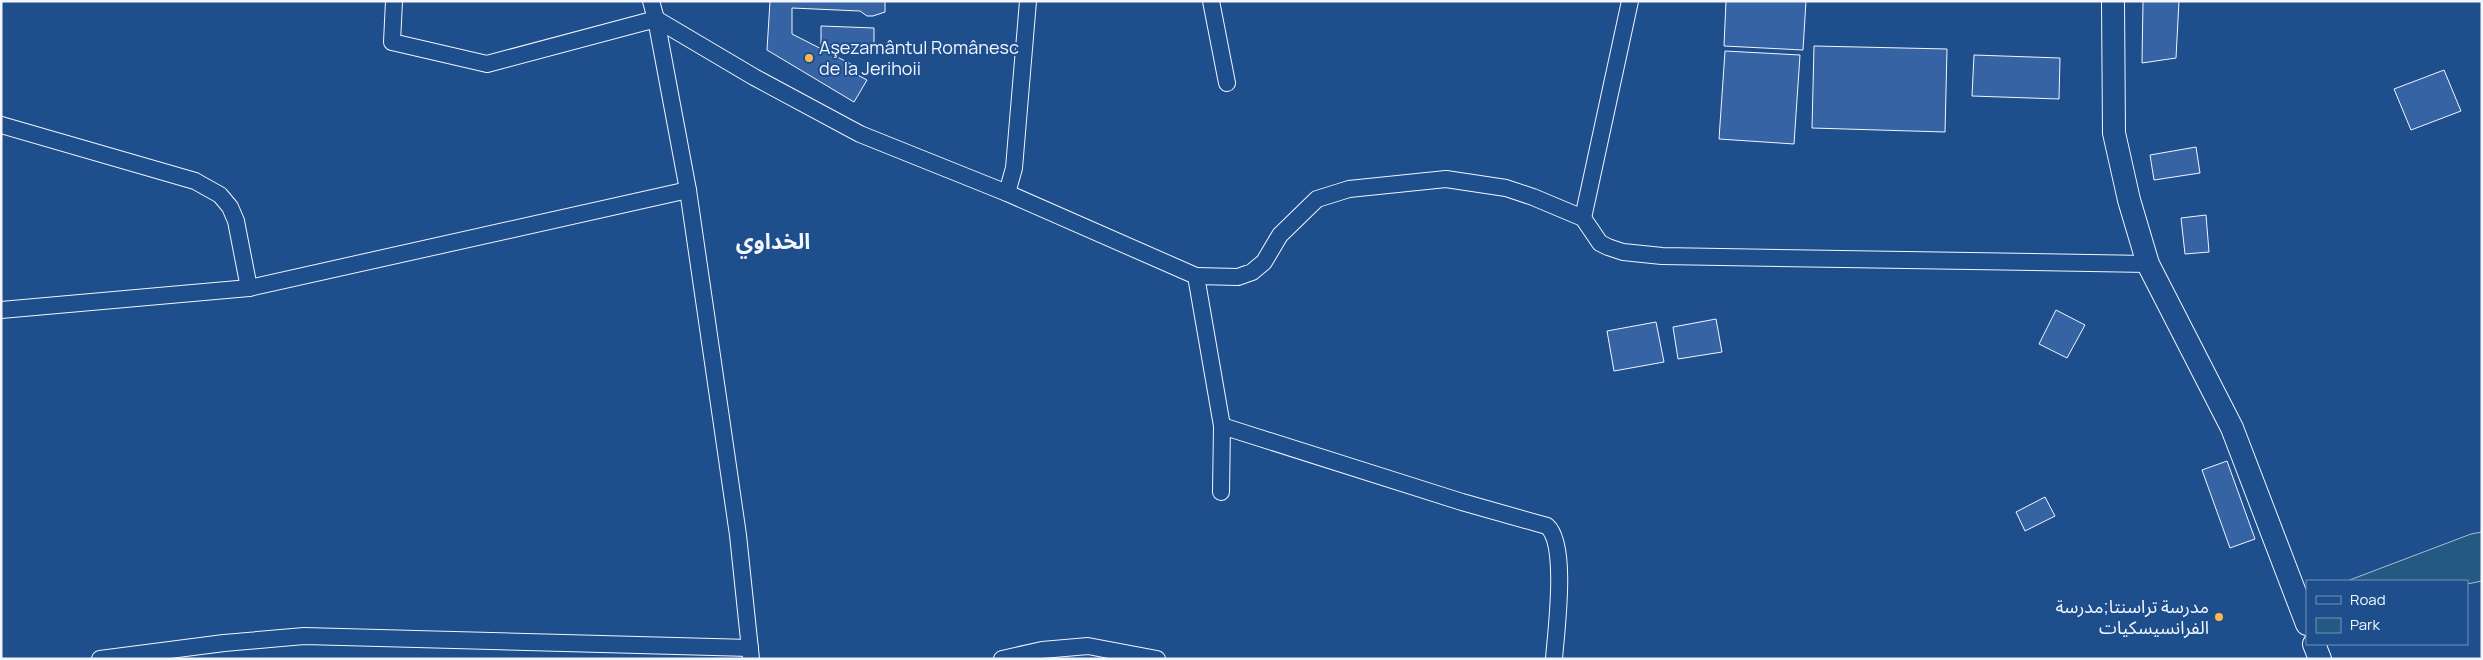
<svg xmlns="http://www.w3.org/2000/svg" width="2483" height="660" viewBox="0 0 2483 660" font-family="Manrope,'Noto Sans Arabic',sans-serif">
<style>
.green{fill:#245a82;stroke:#a8bbd7}
.building{fill:#3563a3;stroke:#f2f6ff}
.lines{fill:none;stroke-linecap:round;stroke-linejoin:round}
.street-casing{stroke:#f2f6ff;stroke-width:18}
.secondary-casing{stroke:#f2f6ff;stroke-width:24}
.street{stroke:#1f4e8c;stroke-width:16}
.secondary{stroke:#1f4e8c;stroke-width:22}
.poi-dot{fill:#ffb74d;stroke:#1f4e8c;stroke-width:2}
.labels{text-anchor:middle;stroke-width:4;stroke-linejoin:round;paint-order:stroke}
.poi-label{font-size:18px;fill:#f2f6ff;stroke:#1f4e8c;text-anchor:start}
.district-label{font-size:22px;font-weight:bold;fill:#f2f6ff;stroke:#1f4e8c}
</style>
<rect width="100%" height="100%" fill="#1f4e8c"/>
<path class="green" d="M2482,532V581L2467,584V581H2347L2471,534Z"/>
<g class="building">
<path d="M770,1H885V12L873,16H867L860,11L792,8V34L853,65L854,73L867,80L854,102L767,50Z"/>
<path d="M1726,1H1806L1803,50L1724,46Z"/>
<path d="M2143,1H2179L2176,58L2142,63Z"/>
<path d="M821,26L874,28V48L821,46Z"/>
<path d="M1814,46L1947,49L1945,132L1812,128Z"/>
<path d="M1725,51L1800,55L1794,144L1719,139Z"/>
<path d="M1974,55L2060,58L2059,99L1972,96Z"/>
<path d="M2444,70L2461,111L2411,130L2394,89Z"/>
<path d="M2196,147L2200,173L2154,180L2150,155Z"/>
<path d="M2206,215L2209,252L2185,254L2181,218Z"/>
<path d="M2056,310L2085,325L2067,358L2039,344Z"/>
<path d="M1716,319L1722,352L1678,359L1673,327Z"/>
<path d="M1656,322L1664,362L1614,371L1607,331Z"/>
<path d="M2227,461L2255,539L2230,548L2202,470Z"/>
<path d="M2045,497L2055,516L2025,531L2016,512Z"/>
</g>
<g class="lines">
<g class="street-casing">
<g id="street">
<path d="M394,1L392,42L487,64L656,19L754,77L860,134L1007,193L1196,276L1222,426"/>
<path d="M651,1L656,19L688,190L738,535L751,659"/>
<path d="M1211,1L1227,83"/>
<path d="M1,125L195,181L220,195L230,207L236,221L249,288"/>
<path d="M1007,193L1014,168L1028,1"/>
<path d="M1583,218L1630,1"/>
<path d="M1196,276L1238,277L1252,272L1264,262L1280,235L1317,199L1349,189L1446,179L1506,188L1533,197L1583,218L1600,243L1608,247L1623,252L1662,256L2148,264"/>
<path d="M1,310L249,288L688,190"/>
<path d="M1221,492L1222,426L1462,502L1547,526C1568,544 1556,631 1554,659"/>
<path d="M100,659L224,643L304,636L750,648"/>
<path d="M1002,659L1042,650L1088,646L1157,659"/>
</g>
</g>
<g class="secondary-casing">
<g id="secondary">
<path d="M2113,1L2114,133L2129,200L2148,264L2232,428L2307,624"/>
<path d="M2314,644L2320,659"/>
</g>
</g>
<use href="#street" class="street"/>
<use href="#secondary" class="secondary"/>
</g>
<g class="poi-dot">
<circle cx="809" cy="58" r="5"/>
<circle cx="2219" cy="617" r="5"/>
</g>
<g class="labels">
<g class="poi-label">
<text x="819" y="54">Aşezamântul Românesc<tspan x="819" dy="21">de la Jerihoii</tspan></text>
<text x="2209" y="613" text-anchor="end">مدرسة تراسنتا;مدرسة<tspan x="2209" dy="21">الفرانسيسكيات</tspan></text>
</g>
<g class="district-label">
<text x="773" y="249">الخداوي</text>
</g>
</g>
<rect width="2483" height="660" fill="none" stroke="#f2f6ff" stroke-width="5"/>
<rect x="2306" y="580" width="162" height="65" fill="#1f4e8c" stroke="#7391ba"/>
<rect x="2316" y="596" width="25" height="8" fill="#1f4e8c" stroke="#7391ba"/>
<text x="2350" y="605" font-size="15" fill="#f2f6ff">Road</text>
<rect x="2316" y="618" width="25" height="15" fill="#245a82" stroke="#7391ba"/>
<text x="2350" y="630" font-size="15" fill="#f2f6ff">Park</text>
</svg>
